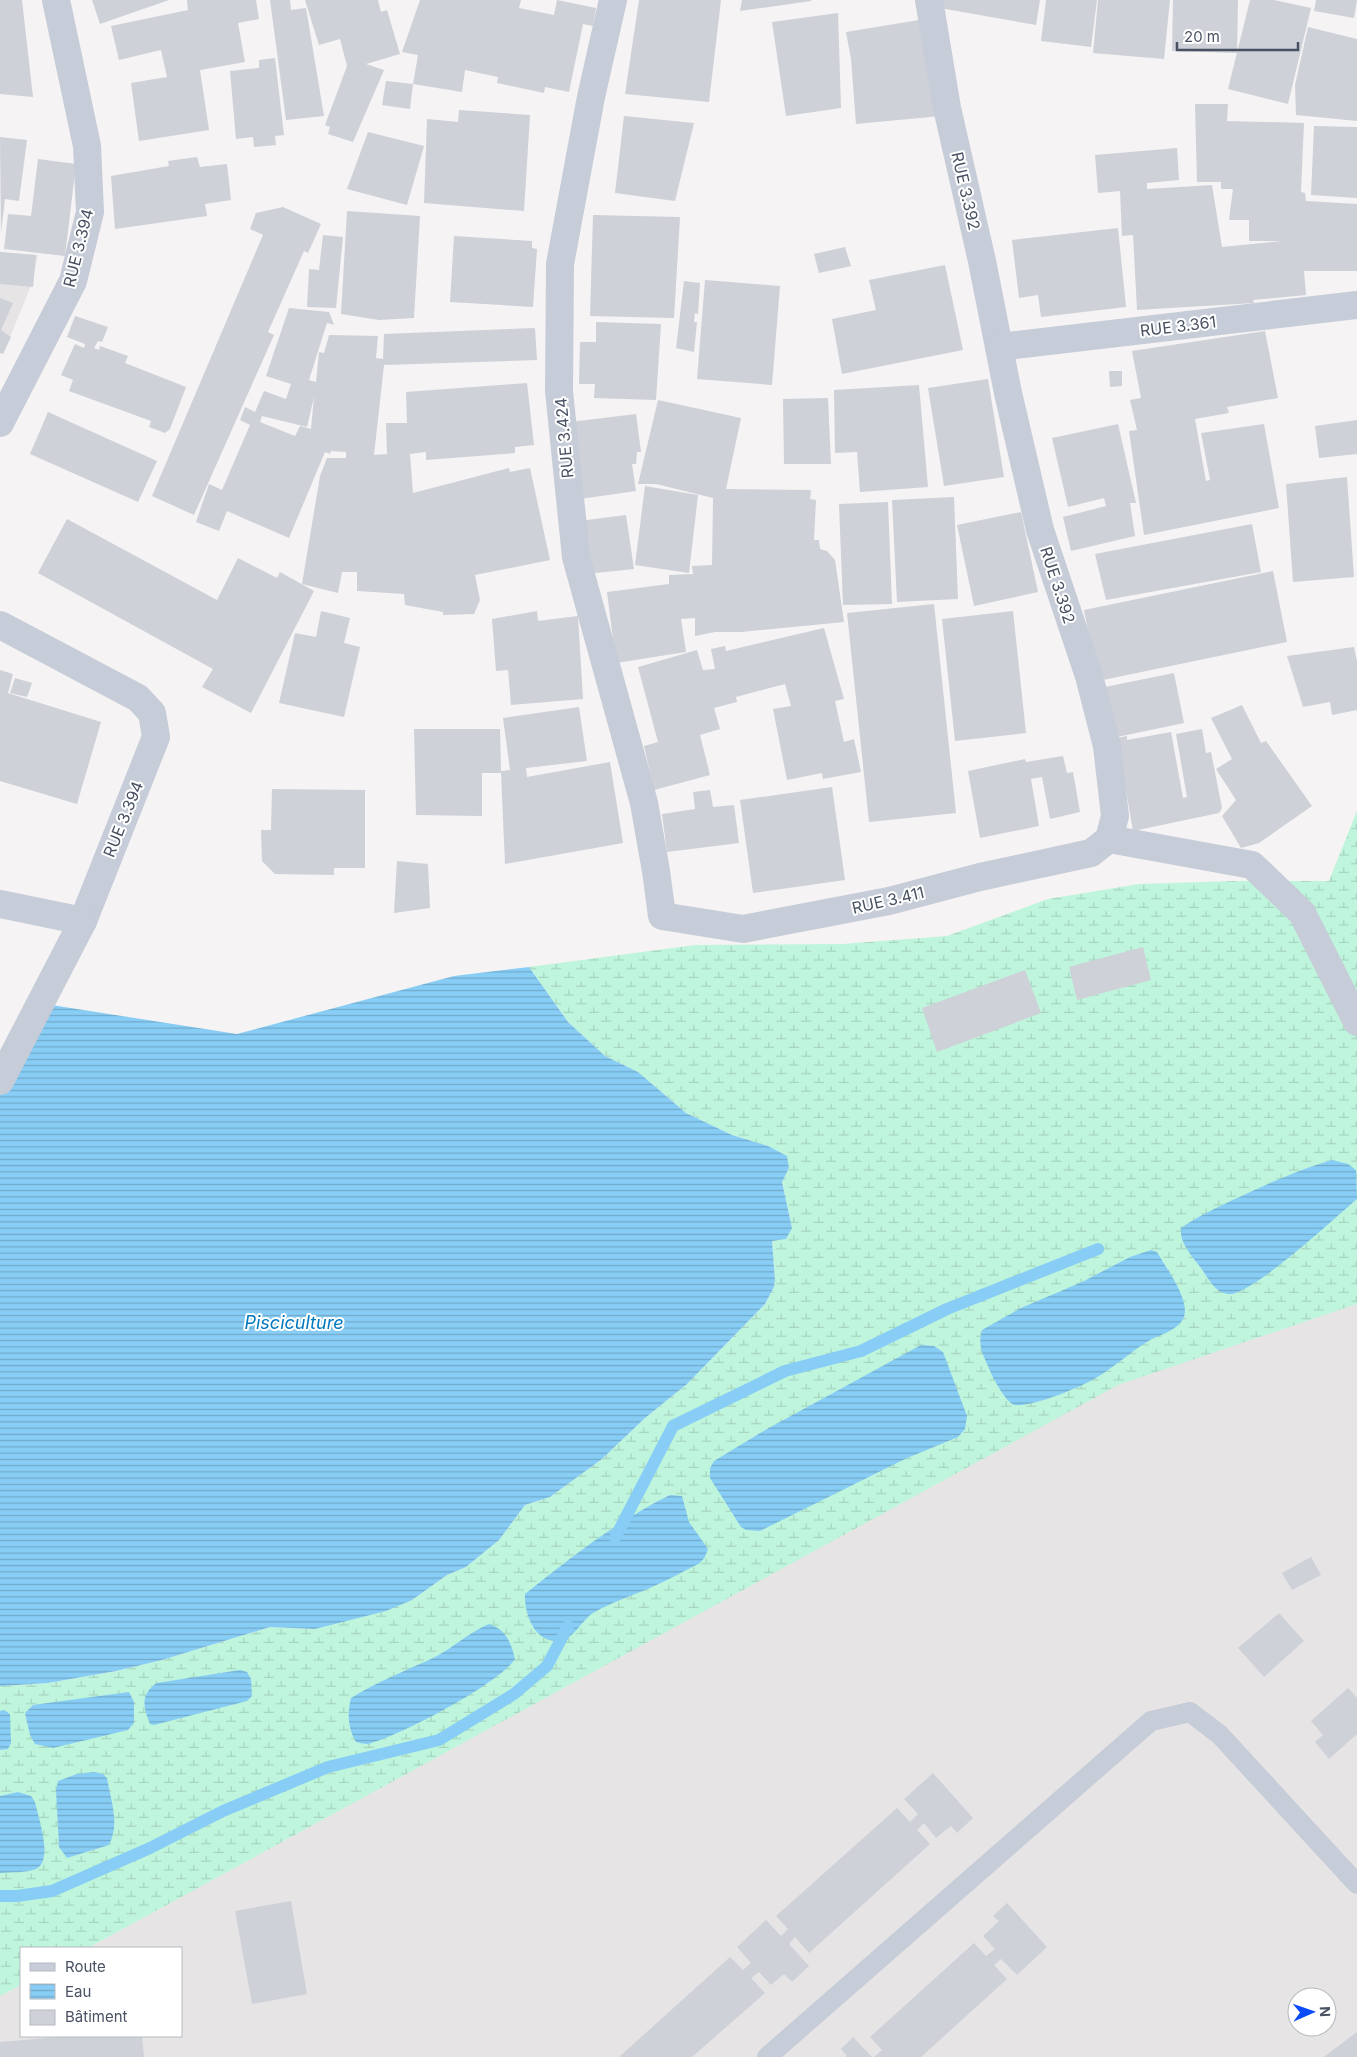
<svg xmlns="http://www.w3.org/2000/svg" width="1357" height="2057" viewBox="0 0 1357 2057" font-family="Inter,sans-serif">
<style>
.education{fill:#e6e4e5;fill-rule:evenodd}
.wetland{fill:url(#wetland-marsh)}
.water{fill:url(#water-rules)}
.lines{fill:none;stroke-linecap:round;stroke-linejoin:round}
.stream{stroke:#88cdf5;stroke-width:12}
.building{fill:#ced1d8;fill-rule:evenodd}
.service{stroke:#c6ccd8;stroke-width:20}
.minor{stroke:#c6ccd8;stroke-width:28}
.labels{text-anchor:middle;stroke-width:4;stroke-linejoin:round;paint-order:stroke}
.street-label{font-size:16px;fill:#485263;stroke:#fff}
.water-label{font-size:18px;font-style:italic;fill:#0077be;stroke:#fff}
</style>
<defs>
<pattern id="wetland-marsh" width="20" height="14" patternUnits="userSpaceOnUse" patternTransform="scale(1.25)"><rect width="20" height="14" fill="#bff5dc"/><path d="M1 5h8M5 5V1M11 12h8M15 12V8" fill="none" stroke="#a6d4c0"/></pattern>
<pattern id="water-rules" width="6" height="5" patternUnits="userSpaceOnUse" patternTransform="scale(1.25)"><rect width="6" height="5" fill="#88cdf5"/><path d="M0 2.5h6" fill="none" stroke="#71a9ca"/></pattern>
</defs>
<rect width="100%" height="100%" fill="#f5f3f3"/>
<g class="education">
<path d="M0,252L38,255L32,283L3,354L0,353Z"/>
<path d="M1357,1304V2057H0V1996L21,1985V2036H181V1948H88L1118,1384ZM1297,1997H1327V2027H1297Z"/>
</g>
<path class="wetland" d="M1357,811V1304L1118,1385L88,1948H21V1985L0,1996V1686L48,1683L116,1671L162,1660L270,1627L315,1629L412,1600L447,1575L466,1567L499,1540L525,1505L550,1497L602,1459L645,1418L687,1384L765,1304L774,1287L775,1280L772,1241L792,1228L782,1182L789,1168L768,1146L732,1135L686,1113L638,1072L605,1056L568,1022L529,967L695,945L843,944L947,936L1048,899L1139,884L1235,881H1329Z"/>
<g class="water">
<path d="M529,967L568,1022L605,1056L638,1072L686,1113L732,1135L768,1146L787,1156L789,1168L782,1182L792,1228L786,1239L772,1241L775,1280L774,1287L765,1304L687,1384L645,1418L602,1459L550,1497L525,1505L499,1540L466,1567L447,1575L412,1600L386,1611L315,1629L270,1627L162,1660L116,1671L48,1683L0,1686V1084L45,1004L237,1034L454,976Z"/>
<path d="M1332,1160L1348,1164L1356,1170L1357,1199C1337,1216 1250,1297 1228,1294C1214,1292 1209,1279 1201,1268C1193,1257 1179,1243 1181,1228C1198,1216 1216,1208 1235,1199C1267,1184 1298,1170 1332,1160Z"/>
<path d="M1151,1250L1157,1252C1166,1268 1190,1299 1184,1317C1179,1331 1157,1335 1147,1342C1129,1353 1112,1369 1094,1379C1079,1388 1032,1407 1015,1405C1007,1404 994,1380 991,1373C984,1356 977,1347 982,1330L1021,1308L1082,1282L1130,1257Z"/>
<path d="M921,1345L934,1346L943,1352L967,1416L965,1429L958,1437L905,1459L760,1531L746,1530L741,1527L710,1478V1468L714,1461L767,1429Z"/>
<path d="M670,1495L682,1496L689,1522L708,1549L705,1557L700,1563C684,1571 668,1580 652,1587C632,1596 612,1602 593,1613C582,1620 574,1638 562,1640C536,1646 524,1615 525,1594C570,1558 617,1521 670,1495Z"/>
<path d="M489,1624C506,1629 511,1643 515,1659C499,1684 398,1737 368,1744C364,1744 360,1743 356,1742C348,1728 347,1714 351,1698C378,1681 408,1670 437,1656C455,1646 470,1632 489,1624Z"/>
<path d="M240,1670L247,1672L251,1679L252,1696L247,1701L154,1725L150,1724C143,1707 140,1694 157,1683Z"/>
<path d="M129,1692L134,1702V1723L128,1730L53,1748L35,1744L30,1735L25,1713L33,1705Z"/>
<path d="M4,1710L10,1714L11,1743L8,1749L0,1750V1711Z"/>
<path d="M94,1772L103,1774L107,1778C111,1801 120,1824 109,1845L67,1858L59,1847L56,1790L58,1781L77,1774Z"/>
<path d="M18,1792L31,1796L35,1802C38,1817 54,1861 36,1869C26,1873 11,1872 0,1873V1796Z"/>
</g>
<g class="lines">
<g class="stream">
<path d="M615,1538L673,1426L785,1371L861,1351L947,1309L1098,1249"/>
<path d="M0,1896H17L52,1891L150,1848L223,1811L328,1767L439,1740L514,1694L547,1666L568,1626"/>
</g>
</g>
<g class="building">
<path d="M0,0H22L33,97L0,94Z"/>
<path d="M92,0H169L100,24Z"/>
<path d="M187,0H256L259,19L238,23L245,62L200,70L209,130L139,141L131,83L167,77L161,50L119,60L111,26L188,10Z"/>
<path d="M270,0H290L291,10L306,8L324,116L286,120Z"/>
<path d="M305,0H378L381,12L387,10L400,54L366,64L384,70L353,142L328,134L330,127L325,125L347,66L340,39L319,45Z"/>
<path d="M420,0H521L519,8L554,15L557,0L596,8L593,26L583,24L569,92L545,87L544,93L497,83L498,77L465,70L462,92L413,84L418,55L402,52Z"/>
<path d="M639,0H721L709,102L625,94Z"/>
<path d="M742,0H811V1L740,11Z"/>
<path d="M935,0H1040L1036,25L934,7Z"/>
<path d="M1046,0H1097L1091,47L1041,41Z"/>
<path d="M1098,0H1170L1164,59L1093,53Z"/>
<path d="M1173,0H1238L1237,53L1172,51Z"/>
<path d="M1250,0H1274L1311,8L1288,104L1228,89Z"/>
<path d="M1316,0H1357L1354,18L1314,11Z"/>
<path d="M838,13L841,108L786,116L772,22Z"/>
<path d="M919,20L941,116L856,124L851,59L846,32Z"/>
<path d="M1308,27L1357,39V121L1296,115L1295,85Z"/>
<path d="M275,58L284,135L275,136L276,145L254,147L253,137L236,139L230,71L259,68V60Z"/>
<path d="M386,81L413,84L410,109L382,105Z"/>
<path d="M1195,104H1228L1227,121L1304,123L1301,192L1305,193L1306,201L1357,204V271H1304L1306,295L1253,300L1254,303L1137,310L1133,235L1122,236L1120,191L1098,193L1095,155L1177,148L1179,180L1147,183V189L1212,185L1222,247L1282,241H1249V220H1229L1233,189H1221V182H1197Z"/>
<path d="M459,110L530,115L524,211L424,203L427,119L458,122Z"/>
<path d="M624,116L694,123L675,201L615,193Z"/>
<path d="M1314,126L1357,127V198L1311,195Z"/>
<path d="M368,132L424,146L407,205L347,189Z"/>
<path d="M0,137L27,140L19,201L5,199L1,233Z"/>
<path d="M197,157L200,167L227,164L231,200L205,204L207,216L115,229L111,176L169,166L168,161Z"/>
<path d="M38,159L76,164L65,256L4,249L8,214L31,216Z"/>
<path d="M283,207L321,224L308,253L304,251L268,332L274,335L194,515L152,496L263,235L250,229L256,213Z"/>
<path d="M347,211L420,216L414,318L379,320L341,314Z"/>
<path d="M593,215L680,217L674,318L590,316Z"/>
<path d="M1118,228L1126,307L1041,317L1038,295L1019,298L1012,240Z"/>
<path d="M323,235L343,237L336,308L307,307L309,269L319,270Z"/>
<path d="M454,236L532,241V248L537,249L533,307L450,302Z"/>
<path d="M845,247L851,266L819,273L814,254Z"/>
<path d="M0,252L36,255L33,287L0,284Z"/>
<path d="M945,265L963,350L842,374L832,319L876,310L869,280Z"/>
<path d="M705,280L780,286L772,385L697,379Z"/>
<path d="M684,281L700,283L698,314L695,313L694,322H697L694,352L676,348Z"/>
<path d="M0,298L13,303L1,330L11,337L3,354L0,353Z"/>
<path d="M289,308L329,312L334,325L327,323L309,380L316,382L319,352L324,353L329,335L378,336L376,358L383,359L384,334L535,328L537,360L384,365L374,455L387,454L386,423H407L406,392L527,383L534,445L515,447V453L426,460V452L410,454L413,493L509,468L510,472L530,468L550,560L475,575L480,600L474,614L443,615V612L405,605L404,594L357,591V572H342L338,593L302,584L320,476L327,458H346V452L331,451L330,454L325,452L289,538L227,511L219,531L196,522L209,484L222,490L250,425L240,420L245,407L255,412L264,391L286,399L291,384L266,376ZM314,397L311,429L300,426L295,436L260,422L262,416L307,427Z"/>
<path d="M75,316L108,327L102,342L98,341L94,348L99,350L100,346L128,356L125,363L186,387L170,429L165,433L149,427L151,421L69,391L73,380L61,375L75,344L84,348L85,344L67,337Z"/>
<path d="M596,322L661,324L656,400L594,398L595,384H579L580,342H596Z"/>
<path d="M1265,331L1278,398L1227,407L1229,413L1195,419L1206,481L1210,480L1201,433L1264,424L1279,508L1144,535L1129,431L1137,430L1130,400L1141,398L1132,351Z"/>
<path d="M1109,371H1122V386L1110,387Z"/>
<path d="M988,379L1004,477L944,486L928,388Z"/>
<path d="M919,385L928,487L860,492L857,452L835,453L834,390Z"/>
<path d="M828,398L831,464H784L783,399Z"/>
<path d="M658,400L741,418L726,489L811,490L810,499L816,500L814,540H819L820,549L827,551L835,560L844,622L741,632H715L695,636V618L681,619L686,652L616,663L607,592L669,584V575L693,574L692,566L712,565L713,498L656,484H638Z"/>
<path d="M48,412L157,461L138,502L30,454Z"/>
<path d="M636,414L641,452H637L636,464H632L636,491L580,499L570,422Z"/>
<path d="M1357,420V454L1319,458L1315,426Z"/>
<path d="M1118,424L1136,503H1130L1135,536L1071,551L1063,517L1106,506L1104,498L1068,507L1052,438Z"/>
<path d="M1347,477L1354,577L1293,582L1286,484Z"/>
<path d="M645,486L698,495L689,573L635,565Z"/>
<path d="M954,497L958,599L897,602L892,500Z"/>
<path d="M888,502L892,604L843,605L839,504Z"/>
<path d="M1021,512L1038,592L974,606L957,525Z"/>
<path d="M626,515L634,569L586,574L579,521Z"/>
<path d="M67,519L217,600L238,558L277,578L280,572L314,591L251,713L202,687L213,669L38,573Z"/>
<path d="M1252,524L1261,572L1106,600L1095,554Z"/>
<path d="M1273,571L1287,642L1098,681L1084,610Z"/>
<path d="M934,604L956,813L869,822L847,613Z"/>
<path d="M321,611L350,618L344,643L360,647L344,717L279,703L295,633L316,637Z"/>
<path d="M537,611L538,621L578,616L583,699L511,705L508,670L496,671L492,619Z"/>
<path d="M1013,611L1026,733L955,741L942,619Z"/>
<path d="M824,628L844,699L835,701L844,742L854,739L861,772L823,779L822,773L787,780L773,709L791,706L785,684L736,697L737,702L714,708L720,729L700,735L710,775L654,790L644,746L658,742L638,667L697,650L703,670L715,669L711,649L725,646L726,651Z"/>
<path d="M1354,647L1357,661V710L1332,715L1330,702L1303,707L1287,656Z"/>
<path d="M0,670L13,674L8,693L101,722L77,804L0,781Z"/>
<path d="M1174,673L1184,723L1117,737L1105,687Z"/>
<path d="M15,678L32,683L27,697L10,693Z"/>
<path d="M1242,705L1261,743L1266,741L1312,806L1259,843L1241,848L1222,816L1236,800L1216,769L1232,759L1211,718Z"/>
<path d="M579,707L587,761L526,768L527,777L610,762L623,843L505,864L501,773H482V816L416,815L414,729H500L501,771L510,770L503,718Z"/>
<path d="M1202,729L1206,753L1211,752L1222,808L1219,813L1133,831L1117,738L1127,736V740L1171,732L1183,798L1187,797L1176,734Z"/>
<path d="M1063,756L1067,773L1073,772L1080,812L1050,819L1042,777L1031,779L1039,826L980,838L968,771L1025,759L1026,762Z"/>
<path d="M832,787L845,880L753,893L740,800Z"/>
<path d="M272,789L365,790V868H334V875L275,874L262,861L261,830H271Z"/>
<path d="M710,790L713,807L734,805L739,843L667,852L662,814L695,809L693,792Z"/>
<path d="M397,861L428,864L430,908L394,913Z"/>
<path d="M1143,947L1151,980L1077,1000L1069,967Z"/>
<path d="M1025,970L1041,1013L937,1052L922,1008Z"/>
<path d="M1311,1557L1321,1575L1292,1590L1282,1573Z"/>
<path d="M1279,1613L1304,1641L1264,1677L1238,1648Z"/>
<path d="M1348,1688L1357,1698V1734L1329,1759L1315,1742L1323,1735L1311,1721Z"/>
<path d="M933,1773L973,1818L957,1833L951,1826L936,1838L924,1823L917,1830L930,1844L809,1953L795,1937L789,1944L809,1966L792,1982L784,1974L771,1985L759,1972L751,1978L765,1993L692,2057H619L730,1957L743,1970L751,1963L737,1947L766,1920L781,1936L788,1929L776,1916L897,1808L910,1822L918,1814L904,1799Z"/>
<path d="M291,1901L307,1994L252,2004L235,1911Z"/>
<path d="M1007,1903L1047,1947L1017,1975L1001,1959L994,1965L1007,1979L921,2057H874L882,2050L870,2037L974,1943L986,1956L995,1949L983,1936L999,1921L993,1916Z"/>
<path d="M1357,2032V2057H1324Z"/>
<path d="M70,2036H142L144,2057H0V2042Z"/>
<path d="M853,2037L872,2057H845L847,2056L841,2049Z"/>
</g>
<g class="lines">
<path class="service" d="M767,2057L1151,1721L1190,1712L1220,1735L1357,1884"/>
<g class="minor">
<path d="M613,0L591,97L560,264L559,391L576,557L644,803L656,871L662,916L743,929L889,901L980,877L1091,853L1109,839"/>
<path d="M929,0L947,108L982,261L1008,393L1040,530L1089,676L1107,746L1115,816L1109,839L1252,865L1302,913L1357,1022"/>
<path d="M999,347L1357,305"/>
<path d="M0,423L73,281L90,212L87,146L56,0"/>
<path d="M0,625L138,698L152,713L156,737L83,921L0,1081"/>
<path d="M0,904L83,921"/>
</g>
</g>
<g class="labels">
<g class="street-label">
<text transform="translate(966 191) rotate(77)" y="6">RUE 3.392</text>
<text transform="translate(78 248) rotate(-76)" y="6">RUE 3.394</text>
<text transform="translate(1178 326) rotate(-7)" y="6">RUE 3.361</text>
<text transform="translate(564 438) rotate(-95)" y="6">RUE 3.424</text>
<text transform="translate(1058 585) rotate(72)" y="6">RUE 3.392</text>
<text transform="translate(123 819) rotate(-68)" y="6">RUE 3.394</text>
<text transform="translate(888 900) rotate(-13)" y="6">RUE 3.411</text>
</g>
<g class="water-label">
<text x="294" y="1329">Pisciculture</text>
</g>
</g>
<rect x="20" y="1947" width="162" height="90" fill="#ffffff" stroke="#b6bac1"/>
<rect x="30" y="1963" width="25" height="8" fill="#c6ccd8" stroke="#b6bac1"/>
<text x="65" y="1972" font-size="15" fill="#485263">Route</text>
<rect x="30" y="1984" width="25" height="15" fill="url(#water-rules)" stroke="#b6bac1"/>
<text x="65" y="1997" font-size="15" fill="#485263">Eau</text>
<rect x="30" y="2010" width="25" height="15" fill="#ced1d8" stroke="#b6bac1"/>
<text x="65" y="2022" font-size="15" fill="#485263">Bâtiment</text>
<g transform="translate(1312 2012) rotate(88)"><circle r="24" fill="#ffffff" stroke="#b6bac1"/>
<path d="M0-4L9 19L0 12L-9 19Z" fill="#0a4bf8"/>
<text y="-8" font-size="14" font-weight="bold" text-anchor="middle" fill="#485263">N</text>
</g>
<path d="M1177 42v8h121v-8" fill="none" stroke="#485263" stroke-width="2.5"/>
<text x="1184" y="42" font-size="15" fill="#485263" stroke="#ffffff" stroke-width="4" paint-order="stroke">20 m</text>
</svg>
